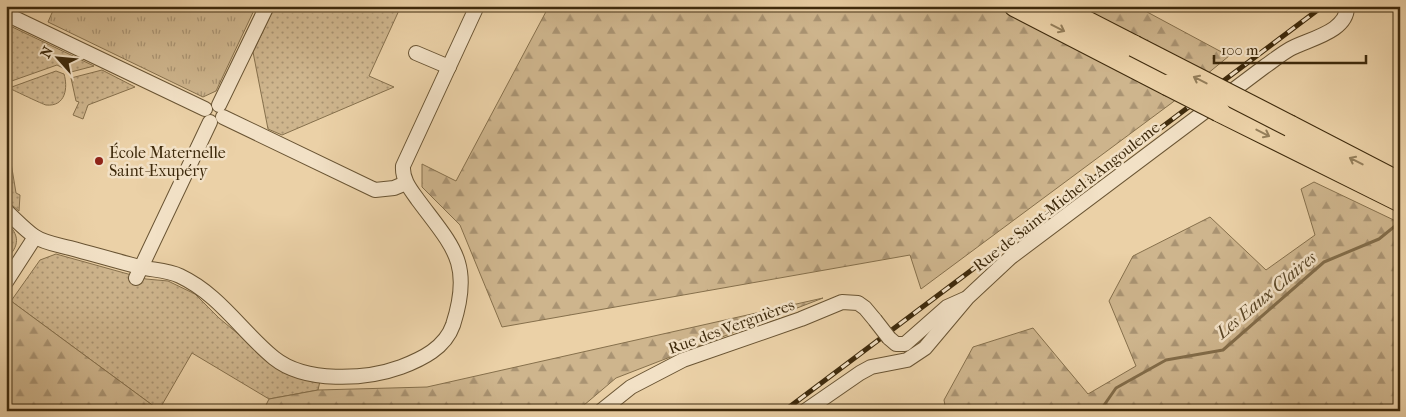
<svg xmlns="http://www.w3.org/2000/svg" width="1406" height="417" viewBox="0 0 1406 417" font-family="'IM FELL French Canon',serif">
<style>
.grass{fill:url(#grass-dots);stroke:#86704c}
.forest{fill:url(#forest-firs);stroke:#86704c}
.park{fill:url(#park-tufts);stroke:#86704c}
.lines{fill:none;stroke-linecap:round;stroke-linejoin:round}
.stream{stroke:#826c49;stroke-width:3}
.minor-casing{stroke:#695433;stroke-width:16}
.highway-casing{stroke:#3e2a0c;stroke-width:23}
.minor{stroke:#f2e1c6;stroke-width:14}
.highway{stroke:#ebd1a7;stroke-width:21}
.rail-casing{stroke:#3e2a0c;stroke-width:5}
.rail{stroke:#f2e1c6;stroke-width:3;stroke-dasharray:9;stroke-linecap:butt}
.minor-bridge-casing{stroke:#695433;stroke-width:16;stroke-linecap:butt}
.highway-bridge-casing{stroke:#3e2a0c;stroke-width:23;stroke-linecap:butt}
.minor-bridge{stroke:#f2e1c6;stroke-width:14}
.highway-bridge{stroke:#ebd1a7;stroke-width:21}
.oneway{stroke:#947e5a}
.poi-dot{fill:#8f2418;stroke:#f2e1c6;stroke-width:2}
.labels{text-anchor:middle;stroke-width:5;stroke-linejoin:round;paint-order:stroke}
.poi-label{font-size:16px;fill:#3e2a0c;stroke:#f2e1c6;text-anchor:start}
.street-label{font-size:16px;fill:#3e2a0c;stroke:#f2e1c6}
.water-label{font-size:18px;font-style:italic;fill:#5a4626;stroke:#f2e1c6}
</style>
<defs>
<pattern id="grass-dots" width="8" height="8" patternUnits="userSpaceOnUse" patternTransform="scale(1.25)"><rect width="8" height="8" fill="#ceb58d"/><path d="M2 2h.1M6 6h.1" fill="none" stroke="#a99372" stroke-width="1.8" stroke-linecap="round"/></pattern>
<pattern id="forest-firs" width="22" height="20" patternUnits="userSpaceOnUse" patternTransform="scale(1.25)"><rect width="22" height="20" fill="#ceb58d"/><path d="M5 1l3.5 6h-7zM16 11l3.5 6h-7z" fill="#a99372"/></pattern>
<pattern id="park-tufts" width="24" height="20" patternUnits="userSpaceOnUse" patternTransform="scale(1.25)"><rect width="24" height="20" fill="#ceb58d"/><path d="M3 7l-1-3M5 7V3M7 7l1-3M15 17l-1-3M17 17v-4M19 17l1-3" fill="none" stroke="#a99372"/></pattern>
</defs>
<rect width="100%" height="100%" fill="#ebd1a7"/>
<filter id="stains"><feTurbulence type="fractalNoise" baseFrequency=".004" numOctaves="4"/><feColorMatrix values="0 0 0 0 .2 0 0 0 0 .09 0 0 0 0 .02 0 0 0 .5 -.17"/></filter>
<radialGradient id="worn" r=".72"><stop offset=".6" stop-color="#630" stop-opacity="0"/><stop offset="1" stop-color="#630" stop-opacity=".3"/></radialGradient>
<g class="grass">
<path d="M275,6H401L369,76L394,87L282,135L268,129L253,52Z"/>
<path d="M6,24L94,66L71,72L57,65L6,83Z"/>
<path d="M102,70L135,87L88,105L83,119L73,115L79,102L76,101L71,78Z"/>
<path d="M56,71L64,74C68,87 66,107 46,105C42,104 15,91 9,88Z"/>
<path d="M6,132L16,193L20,195L19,211L6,200Z"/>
<path d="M6,222C20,235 20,246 6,259Z"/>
<path d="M56,254L146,279L168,281L195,294L219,318L267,358L320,381L318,390L269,399L192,353L159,410L11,301L40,260Z"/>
</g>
<g class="forest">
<path d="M549,6H1136L1229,56L1173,102L921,289L910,255L502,327L460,225L422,187V164L456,181Z"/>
<path d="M1314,182L1400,223V411H946L944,400L973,347L1033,328L1088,394L1136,366L1109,301L1133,256L1210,217L1266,270L1315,235L1301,189Z"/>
<path d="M823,298L616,378L577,411H263L269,399L318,390L427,387Z"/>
<path d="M11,301L159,410V411H7L6,309Z"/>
</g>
<path class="park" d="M55,6H256L216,91L203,97L48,22Z"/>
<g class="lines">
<path class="stream" d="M1100,411L1116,388L1166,360L1223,350L1324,262L1379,239L1400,222"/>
<g class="minor-casing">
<g id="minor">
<path d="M6,14L205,109"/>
<path d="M416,53L449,67"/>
<path d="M219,105L267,6"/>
<path d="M223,117L375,190L394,188L406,183"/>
<path d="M6,211C15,219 24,229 34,236C44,243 59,245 70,248C93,254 116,261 140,267C152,270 168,270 180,276C220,295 241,331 274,358C305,383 365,380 401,367C422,359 445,348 453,325C473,263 453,247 418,200C410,189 402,179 403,166L477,6"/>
<path d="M136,278L210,122"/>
<path d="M6,282L35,237"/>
<path d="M889,338L896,344H905L947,307L965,299"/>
<path d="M601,411L631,387L683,360L801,319L842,302L858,303L865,308L875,320"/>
<path d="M805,411L860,373L871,367L907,360L925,348L967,298L1011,257L1264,67C1273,61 1281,54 1290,49C1308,39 1348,32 1347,6"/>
</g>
</g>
<g class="highway-casing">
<g id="highway">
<path d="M1015,6L1168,85"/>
<path d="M1056,6L1134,46"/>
<path d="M1219,111L1400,201"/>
<path d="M1290,126L1400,183"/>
</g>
</g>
<use href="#minor" class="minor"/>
<use href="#highway" class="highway"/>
<g class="rail-casing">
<path id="rail" d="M784,411L1323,6"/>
</g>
<use href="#rail" class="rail"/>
<g class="minor-bridge-casing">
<path id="minor-bridge" d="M875,320L889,338"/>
</g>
<g class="highway-bridge-casing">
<g id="highway-bridge">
<path d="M1134,46L1290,126"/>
<path d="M1168,85L1219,111"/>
</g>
</g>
<use href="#minor-bridge" class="minor-bridge"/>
<use href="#highway-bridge" class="highway-bridge"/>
</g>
<defs><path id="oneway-shaft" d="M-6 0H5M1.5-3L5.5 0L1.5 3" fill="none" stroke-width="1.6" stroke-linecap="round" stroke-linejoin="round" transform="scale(1.25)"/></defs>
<g class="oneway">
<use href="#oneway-shaft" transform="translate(1058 28) rotate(27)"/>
<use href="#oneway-shaft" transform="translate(1200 80) rotate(-153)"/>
<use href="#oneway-shaft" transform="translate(1263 133) rotate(27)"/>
<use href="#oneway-shaft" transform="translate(1356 161) rotate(-153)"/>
</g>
<circle class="poi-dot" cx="99" cy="161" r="5"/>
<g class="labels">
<g class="poi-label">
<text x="109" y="158">École Maternelle<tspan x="109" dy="18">Saint-Exupéry</tspan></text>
</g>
<g class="street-label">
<text transform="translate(1066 196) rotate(-38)" y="6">Rue de Saint-Michel à Angouleme</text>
<text transform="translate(731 326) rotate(-20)" y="6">Rue des Vergnières</text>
</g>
<g class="water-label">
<text transform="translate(1266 295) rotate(-40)" y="6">Les Eaux Claires</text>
</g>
</g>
<rect width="1406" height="417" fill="none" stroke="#ebd1a7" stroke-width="25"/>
<rect x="8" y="8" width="1391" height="402" fill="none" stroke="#3e2a0c" stroke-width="2.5"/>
<rect x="12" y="12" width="1381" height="392" fill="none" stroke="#3e2a0c"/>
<g transform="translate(58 58) rotate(297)" stroke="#f2e1c6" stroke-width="4" paint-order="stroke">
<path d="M0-4L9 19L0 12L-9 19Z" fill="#3e2a0c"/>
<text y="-8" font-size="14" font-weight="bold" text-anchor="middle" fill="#3e2a0c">N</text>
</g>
<path d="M1214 55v8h152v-8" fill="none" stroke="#3e2a0c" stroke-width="2.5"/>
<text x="1221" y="55" font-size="15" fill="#3e2a0c" stroke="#f2e1c6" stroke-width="4" paint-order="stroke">100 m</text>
<rect width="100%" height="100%" filter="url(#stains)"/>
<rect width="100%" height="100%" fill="url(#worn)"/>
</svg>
